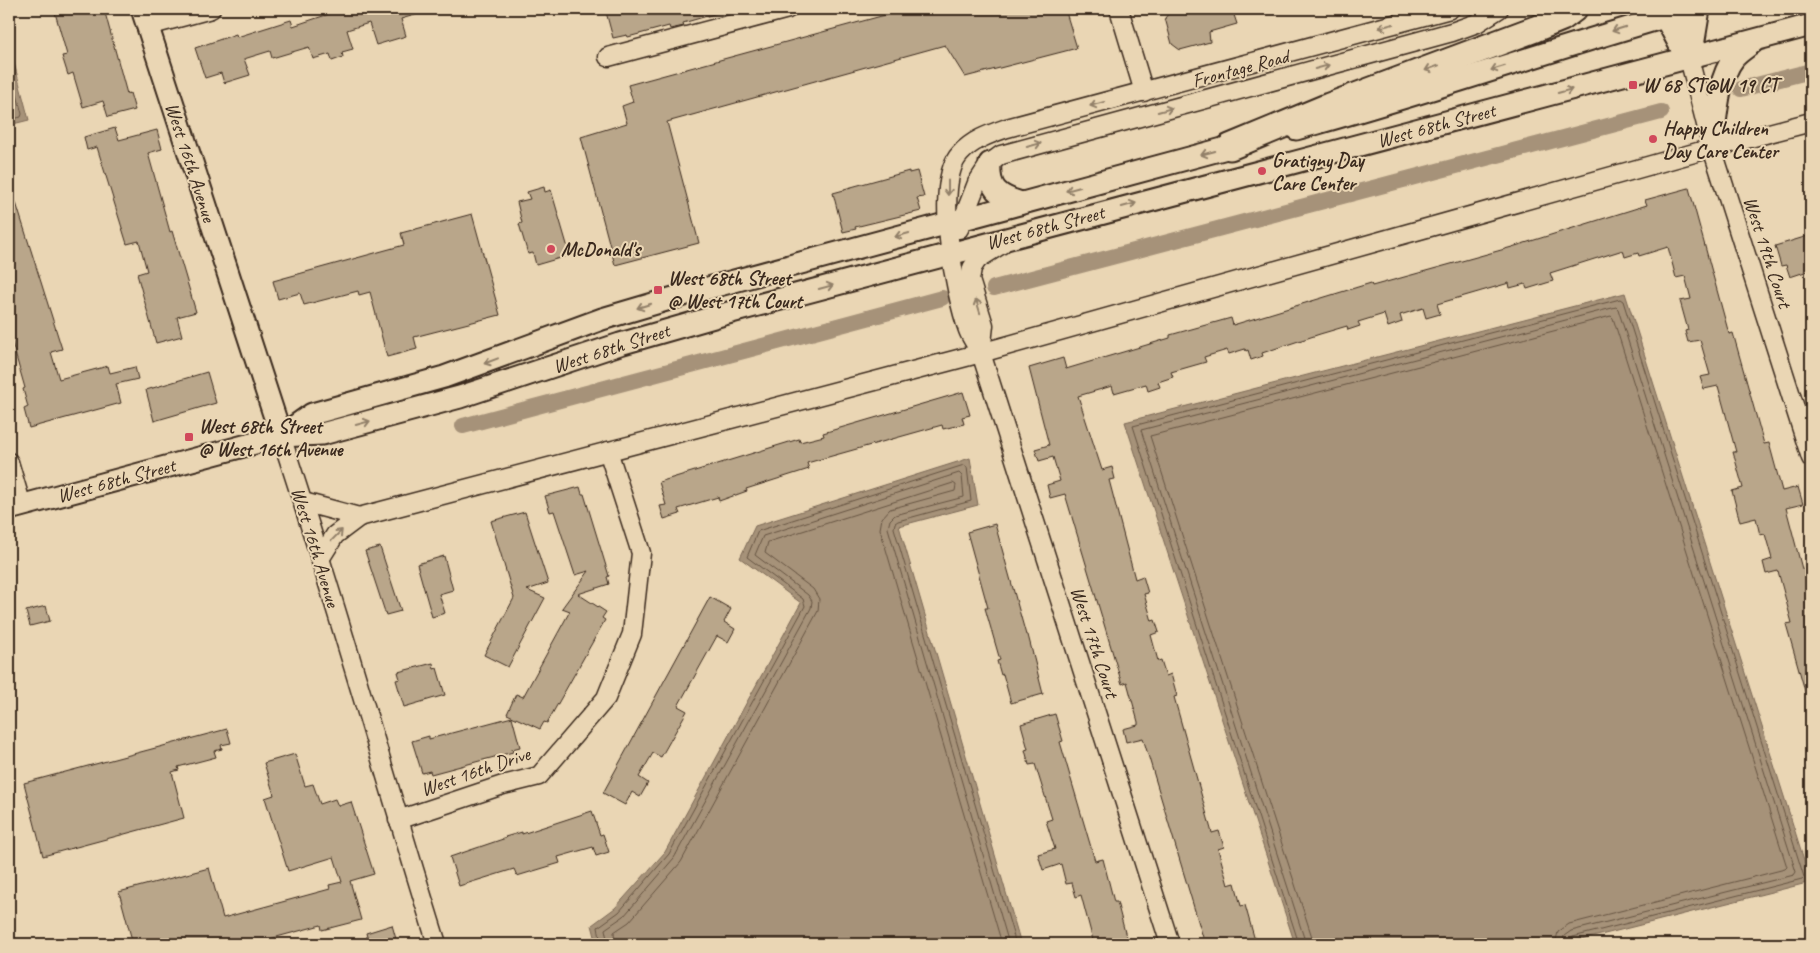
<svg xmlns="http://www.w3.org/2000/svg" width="1820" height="953" viewBox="0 0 1820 953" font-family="Caveat,sans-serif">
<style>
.water{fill:#a69279;stroke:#7b6855}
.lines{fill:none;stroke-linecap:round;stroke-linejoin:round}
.shore{stroke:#665442;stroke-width:1}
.canal{stroke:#a69279;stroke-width:16}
.building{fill:#b9a68a;stroke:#3b2a1e}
.minor-casing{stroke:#3b2a1e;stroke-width:21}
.major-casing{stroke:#3b2a1e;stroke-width:25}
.highway-casing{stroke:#3b2a1e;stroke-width:29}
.minor{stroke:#ead6b4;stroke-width:18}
.major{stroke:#ead6b4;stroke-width:21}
.highway{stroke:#ead6b4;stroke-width:25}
.oneway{stroke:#928069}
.poi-dot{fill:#d1495b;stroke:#ead6b4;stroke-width:2}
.labels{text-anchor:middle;stroke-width:4;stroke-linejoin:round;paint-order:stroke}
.street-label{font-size:20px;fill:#3b2a1e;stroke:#ead6b4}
.poi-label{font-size:20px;font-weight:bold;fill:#3b2a1e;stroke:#ead6b4;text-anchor:start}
</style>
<rect width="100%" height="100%" fill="#ead6b4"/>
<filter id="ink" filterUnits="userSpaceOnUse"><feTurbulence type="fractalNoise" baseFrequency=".02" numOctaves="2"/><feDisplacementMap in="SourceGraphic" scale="10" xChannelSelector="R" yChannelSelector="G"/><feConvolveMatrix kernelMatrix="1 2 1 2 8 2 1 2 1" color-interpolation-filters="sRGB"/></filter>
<g filter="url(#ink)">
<g class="water">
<path d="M9,44L29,120L9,125Z"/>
<path d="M1625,293L1811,882L1565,944H1295L1125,422Z"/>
<path d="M970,458L978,505L899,526L1021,944H597L592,925L615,908L665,852L801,603L740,558L755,526Z"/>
</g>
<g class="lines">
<g class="shore">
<path d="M9,63L22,114L21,117L9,120"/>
<path d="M601,944L598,927L619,912L669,854L805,606L803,599L747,557L758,531L964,465L967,467L971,501L898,521L895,523L894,528L1016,944"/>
<path d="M608,944L605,929L624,916L674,858L811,608L812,601L808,595L755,555L763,536L959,473L962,476L964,497L895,515L890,520L888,528L1009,944"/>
<path d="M615,944L614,932L629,922L681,862L818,611L819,599L813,589L765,553L768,542L953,483L956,485L955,491L890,509L882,518L880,529L1002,944"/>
<path d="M1299,944L1133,426L1620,299L1623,301L1804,877L1802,879L1573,937L1569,940V944"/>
<path d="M1306,944L1141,430L1616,307L1618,309L1796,872L1794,875L1571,931L1564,936L1562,944"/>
<path d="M1313,944L1312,937L1150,436L1611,316L1613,318L1787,867L1785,869L1569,924L1558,932L1555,944"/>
</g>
<g class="canal">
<path d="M1741,89L1811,71"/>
<path d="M994,288L1661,112"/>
<path d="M463,426L942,298"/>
</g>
</g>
<g class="building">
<path d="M54,9H104L127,94L130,93L135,110L108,117L103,101L83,107L73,73L68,75L62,56L67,55Z"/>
<path d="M344,9H425V12L401,19L406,36L376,45L369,23L347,30L353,49L342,52L343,57L332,61L330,54L313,59L309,47L272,58L270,51L244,59L250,75L224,83L221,73L205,78L195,48L236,34L237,37L291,20L293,26Z"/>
<path d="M617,9H720L721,12L683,23L684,26L670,29L669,26L628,37L627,35L613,38L606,12Z"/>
<path d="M907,9H1065L1077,48L965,77L945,45L667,122L699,243L615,265L581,137L627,123L622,106L633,102L628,85Z"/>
<path d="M1172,9H1232L1237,24L1209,32L1210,42L1180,50L1172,44L1165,18Z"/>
<path d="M115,128L119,140L157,130L162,149L148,153L170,232L172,231L196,312L177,317L182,336L156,343L137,274L147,271L139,241L127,244L97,147L87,150L84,137Z"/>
<path d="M909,171V173L917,171L924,197L917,198L921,211L855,227L856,229L843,232L833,193L844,190V189Z"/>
<path d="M544,187L545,192L551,190L570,255L536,265L533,253L528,254L519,224L522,223L517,202L530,199L527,192Z"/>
<path d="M1689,188L1729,334L1733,333L1764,444L1769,443L1782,491L1798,487L1803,504L1786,508L1802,569L1808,567L1809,570H1811V697L1807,698L1786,624L1792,623L1778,571L1766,574L1763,562L1772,559L1765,534L1760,535L1756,518L1740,522L1732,491L1743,488L1733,452H1736L1718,386L1704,389L1700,377L1710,375L1700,340L1688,342L1685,331L1688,330L1680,301L1691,299L1685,276L1676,278L1668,247L1639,256L1638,253L1625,257L1623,250L1550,273L1553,281L1527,289L1525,284L1510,288L1509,283L1437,304L1440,314L1426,318L1423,308L1400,315L1402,322L1388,327L1384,314L1358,322L1360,326L1348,330L1347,326L1320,334L1262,353L1263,356L1251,360L1248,350L1246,351L1245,349L1229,354L1227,350L1204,357L1206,362L1171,372L1173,377L1158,382L1160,387L1148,391L1146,384L1114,393L1112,386L1078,396L1102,470L1112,467L1115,479L1109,480L1135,579L1143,576L1148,593L1144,594L1152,621L1155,620L1159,632L1151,635L1158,661L1161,660L1166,676L1171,674L1177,696L1174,697L1212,833L1219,831L1224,847L1218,849L1228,885L1235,883L1241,906L1245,905L1256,944H1205L1143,738L1126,742L1123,729L1138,725V722L1127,682L1122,684L1065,494L1050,498L1047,485L1060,481L1053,457L1039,461L1035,449L1049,445L1029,368L1063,358L1066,369L1170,338V335L1231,318L1233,325L1371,283L1372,286L1512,247L1647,205L1645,200Z"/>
<path d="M9,190H12L62,349L51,352L59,379L108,366L110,373L135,367L138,379L116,384L121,403L29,428L24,409L28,407L23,389L25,388L9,332Z"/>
<path d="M472,214L500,315L414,337L417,349L387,357L370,292L359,295L358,291L304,305L300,293L278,299L273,281L404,245L401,233Z"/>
<path d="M1811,235V270L1790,277L1786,265L1781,266L1775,246Z"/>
<path d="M207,372L216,403L154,421L146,390Z"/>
<path d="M963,392L970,415L962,417L964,424L943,429L942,425L807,463L809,469L746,489L747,491L719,501L718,497L678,509L680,514L664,519L660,506L666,505L659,482L799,439L800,442L824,436L823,433Z"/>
<path d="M580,487L582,494H584L609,576L607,577L609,584L578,594L606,612L602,618L605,620L547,723L544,722L540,729L507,714L516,694L523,697L570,611L562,608L589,571L575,575L554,511L550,512L545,496Z"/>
<path d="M525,512L548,583L527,590L545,598L508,667L484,655L514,598L491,521Z"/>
<path d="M995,524L1026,635H1028L1043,694L1011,703L1003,674L1001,675L997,661L1000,660L985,608H988L967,532Z"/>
<path d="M380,547L401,611L386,615L365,551Z"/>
<path d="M444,556L453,590L439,594L445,613L432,617L417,564Z"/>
<path d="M710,597L731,609L724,622L735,629L728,642L717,636L678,706L687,711L661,757L653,753L639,777L648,783L640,797L632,792L625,805L603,793Z"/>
<path d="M46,606L50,621L30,626L26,611Z"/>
<path d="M433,663L434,669L437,668L445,695L404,707L396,680L400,679L398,672Z"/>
<path d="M1055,714L1063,741L1060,742L1095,861L1103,859L1114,902H1117L1128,944H1094L1081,895L1076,897L1072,883L1066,884L1061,864L1043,870L1038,854L1055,849L1046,821L1052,819L1035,764L1029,765L1025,750L1028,749L1021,724Z"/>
<path d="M512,717L520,747L512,749L513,752L431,774L430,771L422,773L412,741L429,736V739Z"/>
<path d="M227,729L231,743L221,745L222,749L214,751L216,757L178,767L179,770L172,772L184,818L43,856L24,783Z"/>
<path d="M295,754L305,786L313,784L320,804L335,799L338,806L351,802L374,874L350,881L361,920L322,930L321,925L251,944H133L119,892L209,868L223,918L330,889L329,885L342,882L334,857L288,871L265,798L274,795L264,763Z"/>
<path d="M592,811L600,835L603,834L609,852L596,856L593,847L558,857L560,863L517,876L514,869L459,886L450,857L506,838L505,837L522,832V834Z"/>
<path d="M392,925L396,939L378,944H369L366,933Z"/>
</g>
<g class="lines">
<g class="minor-casing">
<g id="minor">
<path d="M1119,9L1144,92"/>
<path d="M148,26L211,9"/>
<path d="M608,57L788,9"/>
<path d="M1689,58L1712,148L1811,458"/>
<path d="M959,229L977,183L990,163L1001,155L1452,32L1477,23L1499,9"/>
<path d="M981,353L984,325L970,280L972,268L978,259L1002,244"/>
<path d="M281,436C337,604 384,775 437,944"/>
<path d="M9,462L22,506"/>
<path d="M303,502L359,517"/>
<path d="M320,559L335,535L359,517L981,353L1712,148L1811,122"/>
<path d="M398,820L503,785L539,776L606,698L632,634L641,553L608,451"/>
<path d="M1170,944L981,353C977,346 971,338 968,330C955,295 933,182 960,154C972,140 990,134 1007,128L1450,9"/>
</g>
</g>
<g class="major-casing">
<g id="major">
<path d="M142,9L281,436"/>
<path d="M1296,129C1429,93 1560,46 1693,9"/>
<path d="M1712,148C1716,121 1717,79 1734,58C1739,52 1746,48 1752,43"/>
<path d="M990,163C988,189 998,196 1021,203"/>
<path d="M281,436L312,414L444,377L602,319L697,291L1245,143"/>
<path d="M9,509L281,436L322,434L460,397L620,344L728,313L1811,25"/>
</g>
</g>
<g class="highway-casing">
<g id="highway">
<path d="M1663,9L1689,58"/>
<path d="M1689,58L1697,9"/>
<path d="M1230,147L1329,106L1535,29L1562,18L1574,9"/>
</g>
</g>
<use href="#minor" class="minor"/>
<use href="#major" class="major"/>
<use href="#highway" class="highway"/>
</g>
<defs><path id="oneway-shaft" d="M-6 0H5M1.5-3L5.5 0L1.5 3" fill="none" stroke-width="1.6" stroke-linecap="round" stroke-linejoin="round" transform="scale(1.25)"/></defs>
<g class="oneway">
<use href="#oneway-shaft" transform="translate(1386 26) rotate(165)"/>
<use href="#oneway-shaft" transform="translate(1619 29) rotate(163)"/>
<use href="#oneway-shaft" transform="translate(1322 67) rotate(-15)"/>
<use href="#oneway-shaft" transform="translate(1432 68) rotate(160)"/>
<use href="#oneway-shaft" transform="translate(1498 68) rotate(163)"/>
<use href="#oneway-shaft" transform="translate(1565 91) rotate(-15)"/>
<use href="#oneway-shaft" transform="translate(1097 104) rotate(165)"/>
<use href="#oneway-shaft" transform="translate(1165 110) rotate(-15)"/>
<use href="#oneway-shaft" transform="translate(1034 145) rotate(-15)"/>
<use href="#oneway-shaft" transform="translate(1208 153) rotate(165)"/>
<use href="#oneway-shaft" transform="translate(948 188) rotate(90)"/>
<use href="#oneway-shaft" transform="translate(1073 189) rotate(165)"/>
<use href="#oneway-shaft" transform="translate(1129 205) rotate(-15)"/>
<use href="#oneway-shaft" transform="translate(902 235) rotate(165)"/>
<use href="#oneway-shaft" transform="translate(826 287) rotate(-15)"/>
<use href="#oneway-shaft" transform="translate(644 306) rotate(163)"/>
<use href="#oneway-shaft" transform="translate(978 306) rotate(-107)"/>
<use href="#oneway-shaft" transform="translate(491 361) rotate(159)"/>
<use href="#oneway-shaft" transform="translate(363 423) rotate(-15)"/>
<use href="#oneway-shaft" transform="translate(337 535) rotate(-46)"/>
</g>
</g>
<g class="poi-dot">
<rect x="1628" y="80" width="10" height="10" rx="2.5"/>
<circle cx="1653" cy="139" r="5"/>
<circle cx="1262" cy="171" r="5"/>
<circle cx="551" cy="249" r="5"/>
<rect x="653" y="285" width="10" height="10" rx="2.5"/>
<rect x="184" y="432" width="10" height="10" rx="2.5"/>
</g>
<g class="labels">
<g class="street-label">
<text transform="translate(1240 68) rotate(-15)" y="7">Frontage Road</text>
<text transform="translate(1436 125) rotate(-15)" y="7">West 68th Street</text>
<text transform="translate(191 162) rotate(72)" y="7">West 16th Avenue</text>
<text transform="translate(1045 227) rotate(-15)" y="7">West 68th Street</text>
<text transform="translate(1768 252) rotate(72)" y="7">West 19th Court</text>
<text transform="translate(611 348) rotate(-18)" y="7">West 68th Street</text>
<text transform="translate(116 480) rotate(-15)" y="7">West 68th Street</text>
<text transform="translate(316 547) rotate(73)" y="7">West 16th Avenue</text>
<text transform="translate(1095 642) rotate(72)" y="7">West 17th Court</text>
<text transform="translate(475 771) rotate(-19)" y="7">West 16th Drive</text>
</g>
<g class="poi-label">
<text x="1643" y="92">W 68 ST@W 19 CT</text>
<text x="1663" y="135">Happy Children<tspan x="1663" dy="23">Day Care Center</tspan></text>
<text x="1272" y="167">Gratigny Day<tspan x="1272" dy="23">Care Center</tspan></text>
<text x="561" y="256">McDonald's</text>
<text x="668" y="285">West 68th Street<tspan x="668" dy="23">@ West 17th Court</tspan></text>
<text x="199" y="433">West 68th Street<tspan x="199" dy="23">@ West 16th Avenue</tspan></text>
</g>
</g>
<rect width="1820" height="953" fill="none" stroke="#ead6b4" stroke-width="30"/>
<rect x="15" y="15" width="1790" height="923" fill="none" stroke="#3b2a1e" stroke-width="2" filter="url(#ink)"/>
</svg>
